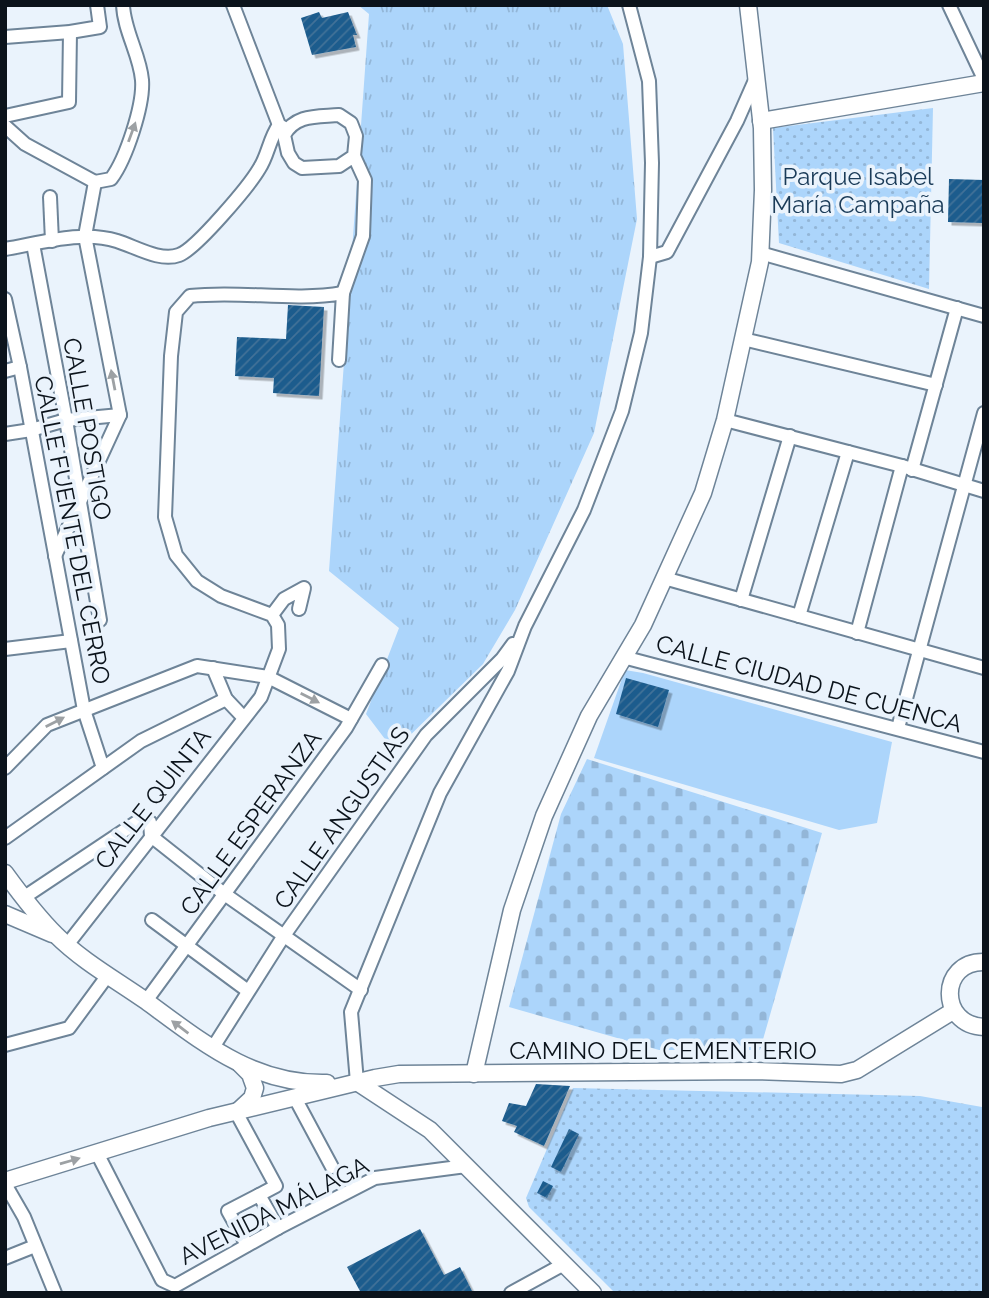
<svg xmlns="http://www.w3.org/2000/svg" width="989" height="1298" viewBox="0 0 989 1298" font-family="Raleway,sans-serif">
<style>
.grass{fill:url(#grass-tufts)}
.cemetery{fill:url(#cemetery-stones)}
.park{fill:url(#park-dots)}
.pitch{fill:#acd5fb}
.building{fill:url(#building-hatch);filter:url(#shadow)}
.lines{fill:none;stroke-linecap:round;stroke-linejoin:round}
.minor-casing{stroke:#6e8498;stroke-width:16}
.tertiary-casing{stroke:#6e8498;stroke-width:19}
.minor{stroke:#fff;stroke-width:12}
.tertiary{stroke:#fff;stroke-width:16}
.oneway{fill:#9da1a4}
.labels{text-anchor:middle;stroke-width:7;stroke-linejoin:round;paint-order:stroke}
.park-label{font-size:24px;fill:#1a3b58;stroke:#eaf3fc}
.street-label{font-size:24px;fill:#0b131b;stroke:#eaf3fc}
</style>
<defs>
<pattern id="grass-tufts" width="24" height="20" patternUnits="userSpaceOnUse" patternTransform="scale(1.75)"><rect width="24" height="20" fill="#acd5fb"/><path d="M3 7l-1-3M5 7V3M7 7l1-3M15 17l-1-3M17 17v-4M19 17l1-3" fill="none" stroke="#93b6d7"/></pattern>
<pattern id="cemetery-stones" width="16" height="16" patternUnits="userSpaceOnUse" patternTransform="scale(1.75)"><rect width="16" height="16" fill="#acd5fb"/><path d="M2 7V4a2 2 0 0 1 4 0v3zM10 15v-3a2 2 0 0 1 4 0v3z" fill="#93b6d7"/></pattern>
<pattern id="park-dots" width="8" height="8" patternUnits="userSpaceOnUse" patternTransform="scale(1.75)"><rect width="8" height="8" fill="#acd5fb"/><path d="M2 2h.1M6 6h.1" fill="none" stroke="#93b6d7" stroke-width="1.8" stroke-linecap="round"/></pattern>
<pattern id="building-hatch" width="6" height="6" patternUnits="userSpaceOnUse" patternTransform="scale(1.75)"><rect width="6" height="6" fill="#1b5b8d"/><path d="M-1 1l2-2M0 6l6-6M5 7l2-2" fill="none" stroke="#427298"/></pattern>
<filter id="shadow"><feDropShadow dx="3.5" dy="3.5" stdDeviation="0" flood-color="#0004"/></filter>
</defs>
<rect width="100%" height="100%" fill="#eaf3fc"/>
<path class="grass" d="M358,5H607L623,44L637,219L594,433L515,610L483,664L394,751L366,714L399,628L329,571L369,14Z"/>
<path class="cemetery" d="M587,759L822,833L760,1050H659L509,1007L561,814Z"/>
<g class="park">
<path d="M933,108L929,289L779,243L773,128Z"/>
<path d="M573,1088L920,1096L982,1107L984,1108V1293H615L529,1207L526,1198Z"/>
</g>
<path class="pitch" d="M625,670L643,673L892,742L877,823L839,830L594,758Z"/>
<g class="building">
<path d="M319,12L322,18L348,12L357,35H353L356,47L312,55L301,18Z"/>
<path d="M949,179L984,180L983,223L948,222Z"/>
<path d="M288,305L324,307L319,396L273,393L274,378L235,376L237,337L286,339Z"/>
<path d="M626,678L669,690L658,727L616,714Z"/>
<path d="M536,1084L570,1086L544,1146L514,1132L517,1126L502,1121L509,1103L526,1106Z"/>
<path d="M569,1129L579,1134L561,1172L551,1167Z"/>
<path d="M543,1181L553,1186L547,1198L537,1193Z"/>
<path d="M420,1229L444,1275L460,1267L473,1293H361L347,1267Z"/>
</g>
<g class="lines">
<g class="minor-casing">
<g id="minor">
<path d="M233,5L279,125L286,129"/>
<path d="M949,5L984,79"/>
<path d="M5,37L70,32L100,27L97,5"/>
<path d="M5,116L69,102L70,32"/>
<path d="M5,126L25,144L95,182"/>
<path d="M95,182L111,179C126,159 144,105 142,80C140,55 124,31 123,5"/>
<path d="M50,197L52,241"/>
<path d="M33,244L66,420L100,620"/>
<path d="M5,249C41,243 82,230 117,241C136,247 160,262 179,255C196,249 249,186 259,169C268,156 269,139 279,125"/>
<path d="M760,253L984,316"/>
<path d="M650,257L667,252L737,121L756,78"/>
<path d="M343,293L363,236L365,180L354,156L356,136L351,123L339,115C317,117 296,114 284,135L288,153L294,163L302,168L339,166L354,156"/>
<path d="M5,299L20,367L84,710L103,768"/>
<path d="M743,339L936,385"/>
<path d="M5,371L20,367"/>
<path d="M725,420L902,466L984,491"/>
<path d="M5,434L31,430L66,420L120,415"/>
<path d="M912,470L957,308"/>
<path d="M55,556L120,415L85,236L95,182"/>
<path d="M664,578L984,668"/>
<path d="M741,600L790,436"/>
<path d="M272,615L284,599L304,588L299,609"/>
<path d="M799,616L848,452"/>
<path d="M857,633L902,466"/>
<path d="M5,649L71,641"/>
<path d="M623,657L984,752"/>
<path d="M213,668L226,699L244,718"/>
<path d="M898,728L984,413"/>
<path d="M5,768L47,725L197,666L268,677L351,719"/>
<path d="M151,836L223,893L361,990"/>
<path d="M5,838L141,741L226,699"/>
<path d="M23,898L143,818L150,822L151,836"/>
<path d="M152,920L248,991"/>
<path d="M67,945L261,697L279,649L278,625L272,615L221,596L197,581L176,555L165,517L171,356L176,312L190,296C241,290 292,302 343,293L339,360"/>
<path d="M146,1001L346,728L382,665"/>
<path d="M5,1045L69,1028L108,975"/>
<path d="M212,1049L283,937L426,735L502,659L513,644"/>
<path d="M357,1082L351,1012L440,793L508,671L525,626L584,510L622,411L641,333L650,257L652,163L649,81L629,5"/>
<path d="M295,1098L332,1167"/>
<path d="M236,1112L276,1186L259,1195"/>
<path d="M97,1153L162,1280L175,1286L278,1228L375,1178L466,1166"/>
<path d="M5,1184L24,1217L55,1293"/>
<path d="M247,1245L228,1211L259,1195L278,1228"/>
<path d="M5,1258L35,1246"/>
<path d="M511,1293L564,1264"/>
</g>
</g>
<g class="tertiary-casing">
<g id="tertiary">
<path d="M761,121L984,83"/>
<path d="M5,873C21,895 37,916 56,935C82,961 116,980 146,1001C202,1042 253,1085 327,1083"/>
<path d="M5,914L52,934"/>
<path d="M984,962C939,961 938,1025 984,1027"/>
<path d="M474,1074L512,910L544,816L589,716L643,625L703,493L725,420L760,262L763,190L762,128L748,5"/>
<path d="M357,1082L430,1130L593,1293"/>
<path d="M238,1111L252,1098L255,1088L250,1074L240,1064"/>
<path d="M5,1181L209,1118L375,1078L399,1074L755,1071L841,1074L857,1070L953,1011"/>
</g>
</g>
<use href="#minor" class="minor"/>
<use href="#tertiary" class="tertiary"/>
</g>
<defs><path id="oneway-solid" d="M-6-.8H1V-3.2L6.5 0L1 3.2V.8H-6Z" transform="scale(1.75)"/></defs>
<g class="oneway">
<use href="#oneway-solid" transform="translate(132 132) rotate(-70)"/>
<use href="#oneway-solid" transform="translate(113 380) rotate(-101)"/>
<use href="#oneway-solid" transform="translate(310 698) rotate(27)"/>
<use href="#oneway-solid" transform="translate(55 722) rotate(-27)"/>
<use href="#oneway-solid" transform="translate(180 1027) rotate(-143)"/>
<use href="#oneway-solid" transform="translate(70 1161) rotate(-16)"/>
</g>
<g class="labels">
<g class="park-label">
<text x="858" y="185">Parque Isabel<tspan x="858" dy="28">María Campaña</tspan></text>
</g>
<g class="street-label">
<text transform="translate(87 429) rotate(80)" y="8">CALLE POSTIGO</text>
<text transform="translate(72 530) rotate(79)" y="8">CALLE FUENTE DEL CERRO</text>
<text transform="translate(809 684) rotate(15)" y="8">CALLE CIUDAD DE CUENCA</text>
<text transform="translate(153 799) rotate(-52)" y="8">CALLE QUINTA</text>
<text transform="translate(342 818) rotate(-55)" y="8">CALLE ANGUSTIAS</text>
<text transform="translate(251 823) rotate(-54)" y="8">CALLE ESPERANZA</text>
<text x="663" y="1059">CAMINO DEL CEMENTERIO</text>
<text transform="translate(274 1211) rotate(-27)" y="8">AVENIDA MÁLAGA</text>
</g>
</g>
<rect width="989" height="1298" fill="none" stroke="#0b131b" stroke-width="14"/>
</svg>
